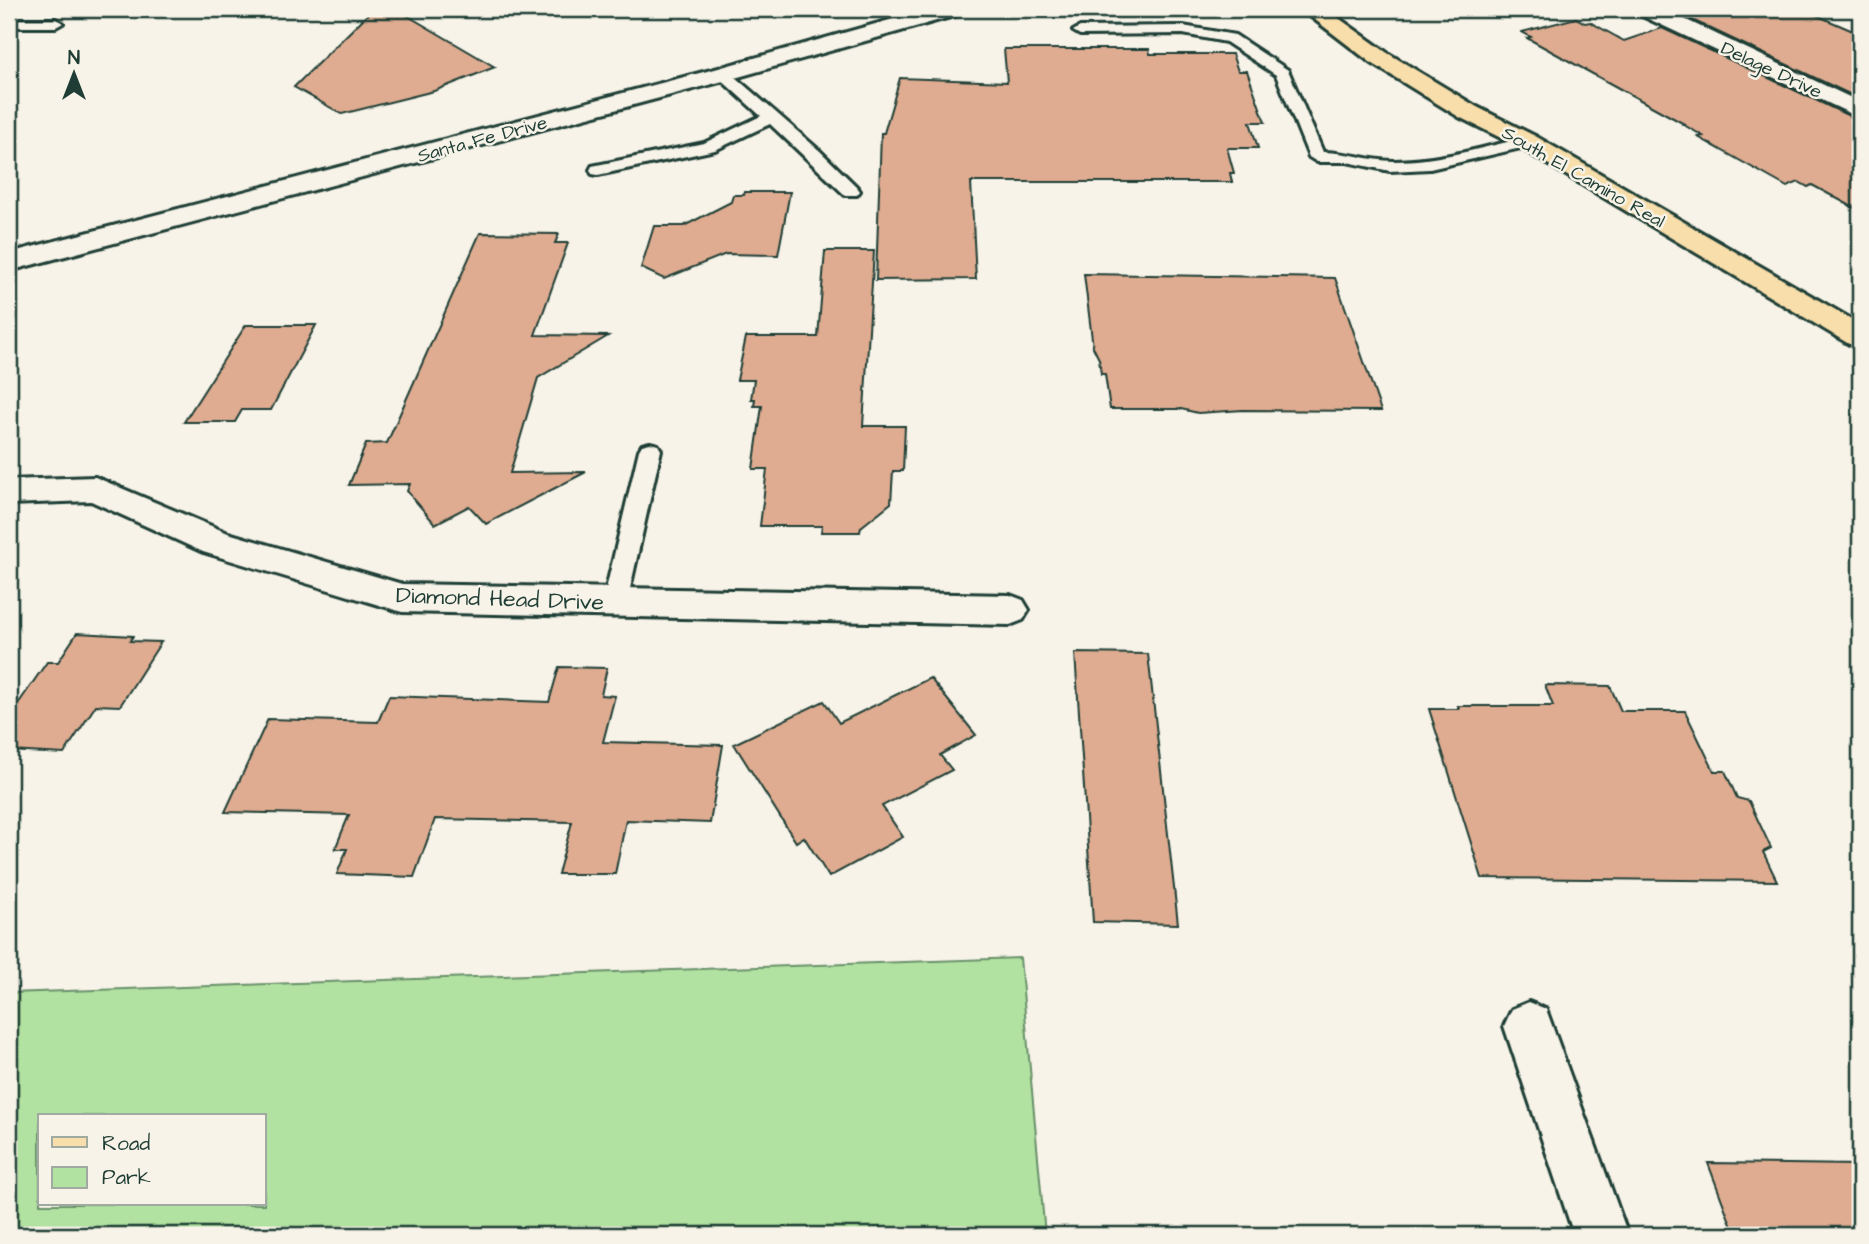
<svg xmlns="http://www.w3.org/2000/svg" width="1869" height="1244" viewBox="0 0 1869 1244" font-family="'Architects Daughter',sans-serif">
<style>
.green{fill:#b2e2a1;stroke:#68906a;stroke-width:2;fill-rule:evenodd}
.building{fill:#dfac91;stroke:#1f3d34;stroke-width:2}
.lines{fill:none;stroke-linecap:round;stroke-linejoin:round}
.service-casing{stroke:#1f3d34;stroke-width:6}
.minor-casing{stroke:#1f3d34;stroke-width:6}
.secondary-casing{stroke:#1f3d34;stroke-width:6}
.primary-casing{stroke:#1f3d34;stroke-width:6}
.service{fill:#f7f3e8;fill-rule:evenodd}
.minor{fill:#f7f3e8;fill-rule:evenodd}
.secondary{fill:#f7f3e8;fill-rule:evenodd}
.primary{fill:#f8deab;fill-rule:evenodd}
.labels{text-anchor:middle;stroke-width:5;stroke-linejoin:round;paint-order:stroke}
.far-street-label{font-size:19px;fill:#1f3d34;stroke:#f7f3e8}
.street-label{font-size:23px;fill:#1f3d34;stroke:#f7f3e8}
</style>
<rect width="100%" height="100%" fill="#f7f3e8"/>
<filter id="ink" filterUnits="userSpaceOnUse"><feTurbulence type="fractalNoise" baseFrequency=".0143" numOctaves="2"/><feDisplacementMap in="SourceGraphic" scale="14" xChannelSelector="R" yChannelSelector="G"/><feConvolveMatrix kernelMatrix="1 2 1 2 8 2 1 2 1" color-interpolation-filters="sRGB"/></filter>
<g filter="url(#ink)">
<path class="green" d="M1020,958L1045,1235H9V993ZM40,1116H264V1204H40Z"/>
<g class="building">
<path d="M373,9H396L495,67L434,91L342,114L294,87Z"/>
<path d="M1719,9H1802L1860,34V99L1690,19Z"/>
<path d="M1576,18L1585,23L1590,22L1624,41L1662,28L1860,121V211L1812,185L1808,187L1799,182L1787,187L1698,137L1703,136L1684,125H1686L1527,38L1531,37L1522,32Z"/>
<path d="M1004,49H1149L1150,54H1232L1238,71H1247L1265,122H1250L1258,148H1227L1234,173H1230L1232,182H971L976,279L876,280L881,133H884L900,78L1007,82Z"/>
<path d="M745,192H790L778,255L726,254L664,279L641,268L654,226H684L731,202L733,195H744Z"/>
<path d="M480,233L559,234L555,243H568L535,335L608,336L538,378L510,473L586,472L486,524L469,506L435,524L407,491L410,484L349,485L366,444L387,443Z"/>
<path d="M825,251H874L863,426H905L903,471H893L891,503L861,527L860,532H821L822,526H760L767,469H753L762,406H754L755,399H751L754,380H737L746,337H818Z"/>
<path d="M1084,274L1335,278L1381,411L1243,410L1198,413L1181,409H1110L1105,374H1101L1099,359L1093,347Z"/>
<path d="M246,325H316L271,410H242L235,422H184Z"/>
<path d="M77,633L133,636L130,641L161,642L120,706L96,705L64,754L9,751V717L47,662H58Z"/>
<path d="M1075,653L1148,654L1178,924L1093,922Z"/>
<path d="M559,667L607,668L601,695L615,696L603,742L723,745L710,823L626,820L615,874H558L572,822L435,819L414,877L337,874L347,849H335L349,815L225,812L268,719L378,722L389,696L549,702Z"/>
<path d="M930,678L976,735L940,755L952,770L882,806L903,837L829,877L804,837L796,842L734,744L824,701L839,723Z"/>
<path d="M1545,685L1610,686L1621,711H1685L1714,771H1725L1737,798L1749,801L1771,848L1763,852L1777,881L1482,878L1429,709H1459L1458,706H1553Z"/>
<path d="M1708,1163L1860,1165V1235H1735Z"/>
</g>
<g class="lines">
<g class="service-casing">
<g id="service">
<path d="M9,19H56L63,23L56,27H9Z"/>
<path d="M1183,26L1235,35L1288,70L1323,152C1348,152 1371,161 1394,161C1439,161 1484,147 1528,137L1536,142L1534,145L1430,169L1390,171L1347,162H1317L1309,157L1276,75L1226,42L1183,34L1080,35L1073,31L1080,27Z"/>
<path d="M723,69L728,71L820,151L857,187L860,191L857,195H845L770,124L715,150L598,175L592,174L590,170L592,166L704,143L761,116L718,77L715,74Z"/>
<path d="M650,443L658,445L661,450L627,602L624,608L615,611L606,608L603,602L639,450L642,445Z"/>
</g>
</g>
<g class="minor-casing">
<g id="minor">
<path d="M1635,9H1663L1860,102V118L1638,14Z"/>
<path d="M95,477L228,533L402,584L1010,595L1023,600L1029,610L1023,620L1010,625L402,612L203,552L91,501L9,504V480Z"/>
<path d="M1529,1002L1546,1009L1628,1235H1574L1504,1026L1512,1009Z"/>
</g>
</g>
<g class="secondary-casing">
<path id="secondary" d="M929,9H964L961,14L731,79L9,271V253L715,69Z"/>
</g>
<g class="primary-casing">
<path id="primary" d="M1301,9H1326L1386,52L1477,107L1537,137L1860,324V346L1849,344L1519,147L1459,117L1370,62Z"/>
</g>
<use href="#service" class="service"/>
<use href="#minor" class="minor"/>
<use href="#secondary" class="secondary"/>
<use href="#primary" class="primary"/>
</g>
</g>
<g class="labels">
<g class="far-street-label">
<text transform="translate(1772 69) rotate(25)" y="7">Delage Drive</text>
<text transform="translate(482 138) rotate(-15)" y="7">Santa Fe Drive</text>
<text transform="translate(1584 176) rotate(30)" y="7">South El Camino Real</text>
</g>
<g class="street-label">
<text transform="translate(500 598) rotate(2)" y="8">Diamond Head Drive</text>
</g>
</g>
<rect width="1869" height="1244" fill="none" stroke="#f7f3e8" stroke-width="35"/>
<rect x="18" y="18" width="1834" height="1209" fill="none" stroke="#1f3d34" stroke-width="2.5" filter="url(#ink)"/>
<rect x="38" y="1114" width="228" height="91" fill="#f7f3e8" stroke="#a1aaa0" stroke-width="2"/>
<rect x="52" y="1137" width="35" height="10" fill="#f8deab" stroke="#a1aaa0" stroke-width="2"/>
<text x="102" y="1150" font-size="21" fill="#1f3d34">Road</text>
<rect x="52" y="1167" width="35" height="21" fill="#b2e2a1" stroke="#a1aaa0" stroke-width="2"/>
<text x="102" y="1184" font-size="21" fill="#1f3d34">Park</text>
<g transform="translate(74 74)" stroke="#f7f3e8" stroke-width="5" paint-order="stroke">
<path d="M0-5L12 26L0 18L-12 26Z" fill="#1f3d34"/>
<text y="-10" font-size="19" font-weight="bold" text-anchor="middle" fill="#1f3d34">N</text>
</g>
</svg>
